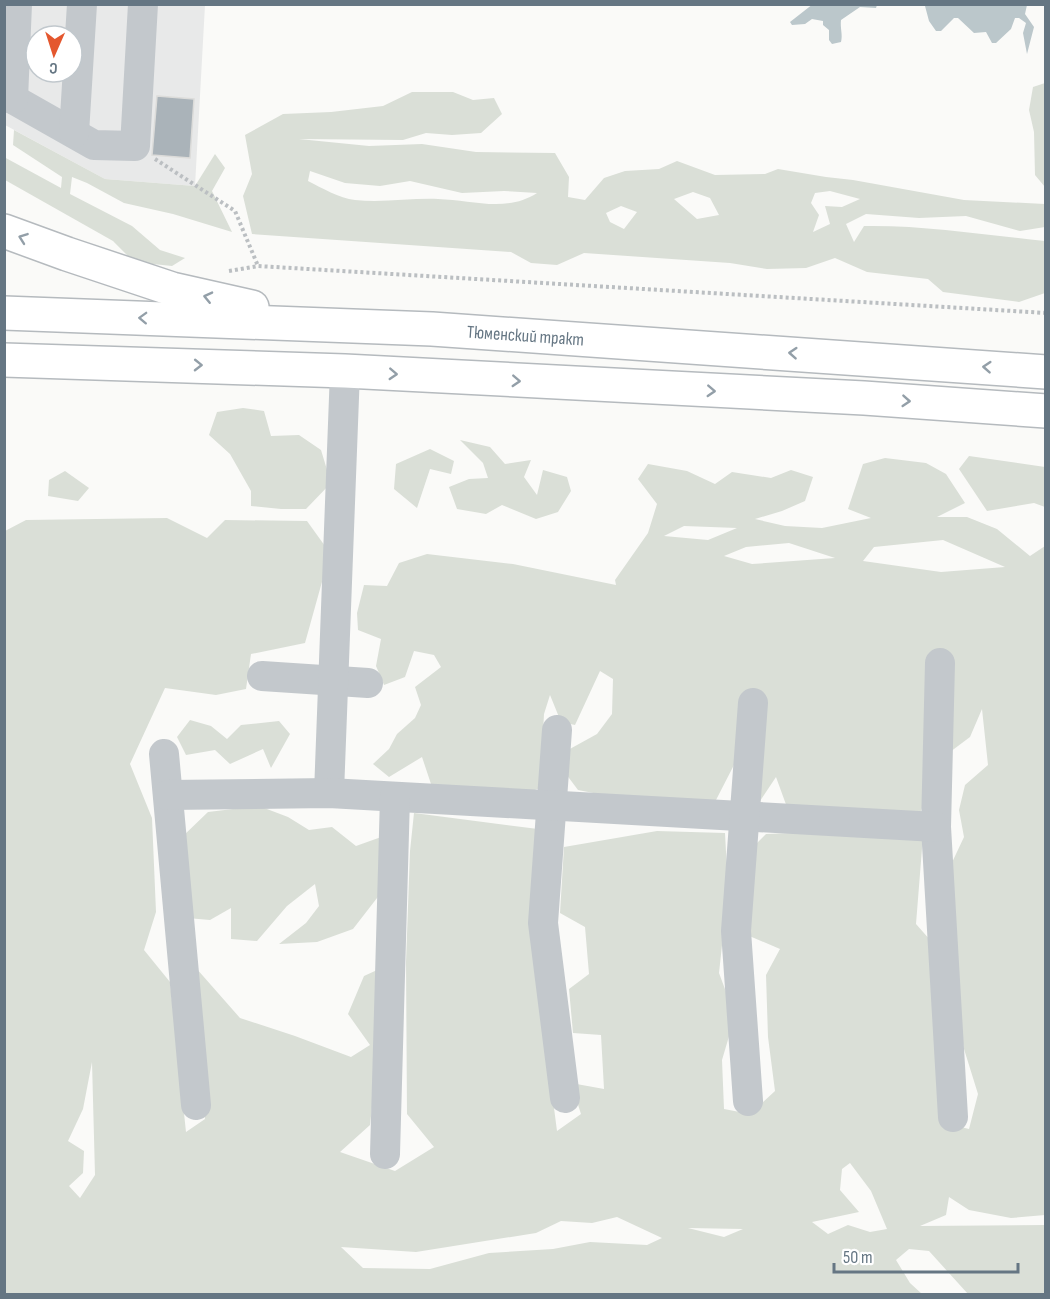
<svg xmlns="http://www.w3.org/2000/svg" width="1050" height="1299" viewBox="0 0 1050 1299" font-family="'Sofia Sans Condensed',sans-serif">
<style>
.built{fill:#e8e9e9;fill-rule:evenodd}
.green{fill:#dadfd7;fill-rule:evenodd}
.water{fill:#bbc7cb}
.building{fill:#aab3b9;stroke:#dcdcda;stroke-width:1.5}
.lines{fill:none;stroke-linecap:round;stroke-linejoin:round}
.major-casing{stroke:#b5babe;stroke-width:36}
.path{stroke:#bbbfc2;stroke-width:4;stroke-dasharray:3 3;stroke-linecap:butt}
.minor{stroke:#c3c8cc;stroke-width:30}
.major{stroke:#fff;stroke-width:33}
.oneway{stroke:#939fa8}
.labels{text-anchor:middle;stroke-width:6;stroke-linejoin:round;paint-order:stroke}
.street-label{font-size:18px;fill:#657683;stroke:#fff}
</style>
<rect width="100%" height="100%" fill="#fafaf8"/>
<path class="built" d="M5,5H205L195,186L105,179L5,125ZM36,36H72V72H36Z"/>
<g class="green">
<path d="M1045,83H1046L1045,187L1035,175L1034,132L1029,110L1033,87Z"/>
<path d="M412,92H453L473,100L494,98L502,114L481,133L452,135L426,133L403,140L299,139L369,146L422,144L476,152L555,153L569,177L568,197L585,200L604,178L625,171L659,169L677,161L715,175L765,174L778,169L826,177L853,180L964,200L1045,204V227L1020,231L966,216L919,218L866,214L846,224L854,242L864,226C925,225 985,235 1045,241V293L1019,302L943,292L928,279L867,272L835,258L806,268L767,269L730,263L584,253L557,265L531,263L511,252L252,234L243,196L252,174L245,135L283,114L331,112L383,106ZM310,171L345,183L380,186L410,181L462,193L504,191L537,193C506,213 472,200 438,199C411,198 382,203 355,200C339,198 322,188 308,181ZM830,191L860,199L842,207L825,206L830,224L813,232L819,215L811,203L815,193ZM693,192L710,198L719,215L697,219L674,199ZM621,206L637,212L624,229L610,222L606,213Z"/>
<path d="M14,130L105,179L195,186L215,154L225,168L212,191L232,232L173,214L124,203L87,183L72,177L70,194L132,226L160,250L185,258L172,266L134,262L113,241L5,180L4,157L61,188L62,177L13,145Z"/>
<path d="M243,408L264,411L271,436L299,435L321,450L331,483L306,509H281L251,506V491L230,454L209,435L217,412Z"/>
<path d="M460,440L490,447L505,464L531,460L524,477L537,495L543,470L567,477L571,491L558,512L536,519L502,505L486,514L457,509L449,487L469,479L488,478L483,463Z"/>
<path d="M430,449L454,461L451,474L430,469L417,508L394,489L396,464Z"/>
<path d="M969,456L1045,467V507L1034,503L987,511L959,469Z"/>
<path d="M885,458L926,463L946,474L965,503L937,517H967L997,529L1030,556L1045,546V1215L1011,1218L969,1210L949,1197L946,1215L920,1226L1045,1225V1294H968L929,1251L909,1249L896,1260L910,1283L922,1294H5V531L26,520L167,518L207,538L225,520L307,521L330,553L305,643L251,654L246,689L216,695L165,688L130,764L152,818L156,912L144,950L170,982L186,1132L205,1119L192,1003L196,968L240,1018L295,1036L351,1057L370,1045L348,1014L364,976L388,965L370,1125L340,1152L395,1171L434,1147L407,1114L406,962L410,851L414,813L538,829L530,924L557,1131L581,1114L571,1083L604,1089L601,1035L573,1033L569,989L589,974L585,927L560,913L564,847L657,831L725,833L728,890L719,973L735,1016L722,1060L724,1109L750,1114L775,1091L768,1037L766,975L780,949L747,935L754,846L766,834L818,832L923,836L916,924L931,941L941,1122L969,1129L978,1094L964,1049L956,1003L948,871L964,837L959,810L965,785L988,765L982,709L970,737L950,752L925,800L917,821L788,810L776,777L758,804L735,763L716,800L672,803L624,799L578,790L563,770L568,750L597,734L612,714L613,679L600,671L575,725L561,722L550,695L544,714L540,788L520,796L433,790L422,757L389,777L373,764L389,749L397,734L415,718L421,705L415,687L441,667L434,655L414,651L405,677L384,685L376,666L381,639L358,630L357,613L364,585L387,586L399,563L427,554L513,564L616,585L615,580L648,533L657,504L638,479L648,464L687,471L715,484L732,472L771,478L791,470L813,477L805,501L782,511L755,519L785,526L822,528L871,518L848,509L863,464ZM684,526L737,528L708,540L664,536ZM943,540L1005,567L941,572L863,561L874,547ZM789,543L835,558L752,564L724,556L746,547ZM92,1062L95,1175L80,1198L69,1186L83,1173L84,1151L68,1141L83,1109ZM850,1163L871,1191L887,1229L870,1232L848,1225L828,1234L812,1222L859,1212L840,1190L842,1169ZM617,1217L662,1238L647,1245L590,1242L553,1249L489,1253L430,1269L363,1268L341,1247L416,1252L536,1233L561,1221L592,1223ZM688,1228L743,1229L724,1237Z"/>
<path d="M65,471L89,488L78,501L48,496L49,480Z"/>
<path d="M190,720L211,726L227,739L241,725L279,721L290,734L271,768L263,749L230,764L215,750L186,755L177,737Z"/>
<path d="M259,806L288,817L309,830L332,827L356,846L384,836V889L353,929L317,942L279,944L306,923L319,906L315,884L287,906L257,941L231,939V908L210,920L187,918L182,837L208,812Z"/>
</g>
<g class="water">
<path d="M813,4H877V5L876,8L860,7L841,20C840,28 843,35 841,42L832,44L829,40V30L823,25V21L812,19L805,24L792,25L790,22Z"/>
<path d="M922,5H1027L1025,14L1034,27L1027,54L1023,33L1026,23L1019,18H1015L1011,29L996,43H992L986,32L974,33L958,18H954L941,31H936L929,21L925,6Z"/>
</g>
<path class="building" d="M157,96L194,99L190,158L152,155Z"/>
<g class="lines">
<g class="major-casing">
<g id="major">
<path d="M4,231L67,254L172,289L252,307"/>
<path id="s1" d="M4,313L432,329L1046,372"/>
<path d="M4,360L345,371L864,398L1046,411"/>
</g>
</g>
<g class="path">
<path d="M155,159L235,211L258,266"/>
<path d="M229,271L258,266L1046,313"/>
</g>
<g class="minor">
<path d="M4,94L94,145L135,146L143,4"/>
<path d="M13,99L17,4"/>
<path d="M74,133L82,4"/>
<path d="M940,663L936,827L953,1117"/>
<path d="M262,676L368,683"/>
<path d="M557,730L543,923L565,1098"/>
<path d="M164,754L196,1105"/>
<path d="M329,793L345,371"/>
<path d="M168,795L329,793L936,827"/>
<path d="M748,1101L736,931L753,703"/>
<path d="M385,1154L395,797"/>
</g>
<use href="#major" class="major"/>
</g>
<defs><path id="oneway-chevron" d="M-2-3.5L2.5 0L-2 3.5" fill="none" stroke-width="1.6" stroke-linecap="round" stroke-linejoin="round" transform="scale(1.5)"/></defs>
<g class="oneway">
<use href="#oneway-chevron" transform="translate(23 238) rotate(-160)"/>
<use href="#oneway-chevron" transform="translate(208 297) rotate(-167)"/>
<use href="#oneway-chevron" transform="translate(143 318) rotate(-178)"/>
<use href="#oneway-chevron" transform="translate(793 353) rotate(-176)"/>
<use href="#oneway-chevron" transform="translate(198 365) rotate(1)"/>
<use href="#oneway-chevron" transform="translate(987 367) rotate(-176)"/>
<use href="#oneway-chevron" transform="translate(393 374) rotate(3)"/>
<use href="#oneway-chevron" transform="translate(516 381) rotate(3)"/>
<use href="#oneway-chevron" transform="translate(711 391) rotate(3)"/>
<use href="#oneway-chevron" transform="translate(906 401) rotate(4)"/>
</g>
<g class="labels">
<g class="street-label">
<text dy="6" stroke="none"><textPath href="#s1" startOffset="522">Тюменский тракт</textPath></text>
</g>
</g>
<rect width="1050" height="1299" fill="none" stroke="#657683" stroke-width="12"/>
<g transform="translate(54 54) rotate(183)"><circle r="28" fill="#ffffff" stroke="#c1c8cd" stroke-width="1.5"/>
<path d="M0-4.5L10 22L0 15L-10 22Z" fill="#e4572e"/>
<text y="-9" font-size="16" font-weight="bold" text-anchor="middle" fill="#657683">С</text>
</g>
<path d="M834 1263v9h184v-9" fill="none" stroke="#657683" stroke-width="3"/>
<text x="843" y="1263" font-size="18" fill="#657683" stroke="#ffffff" stroke-width="4.5" paint-order="stroke">50 m</text>
</svg>
